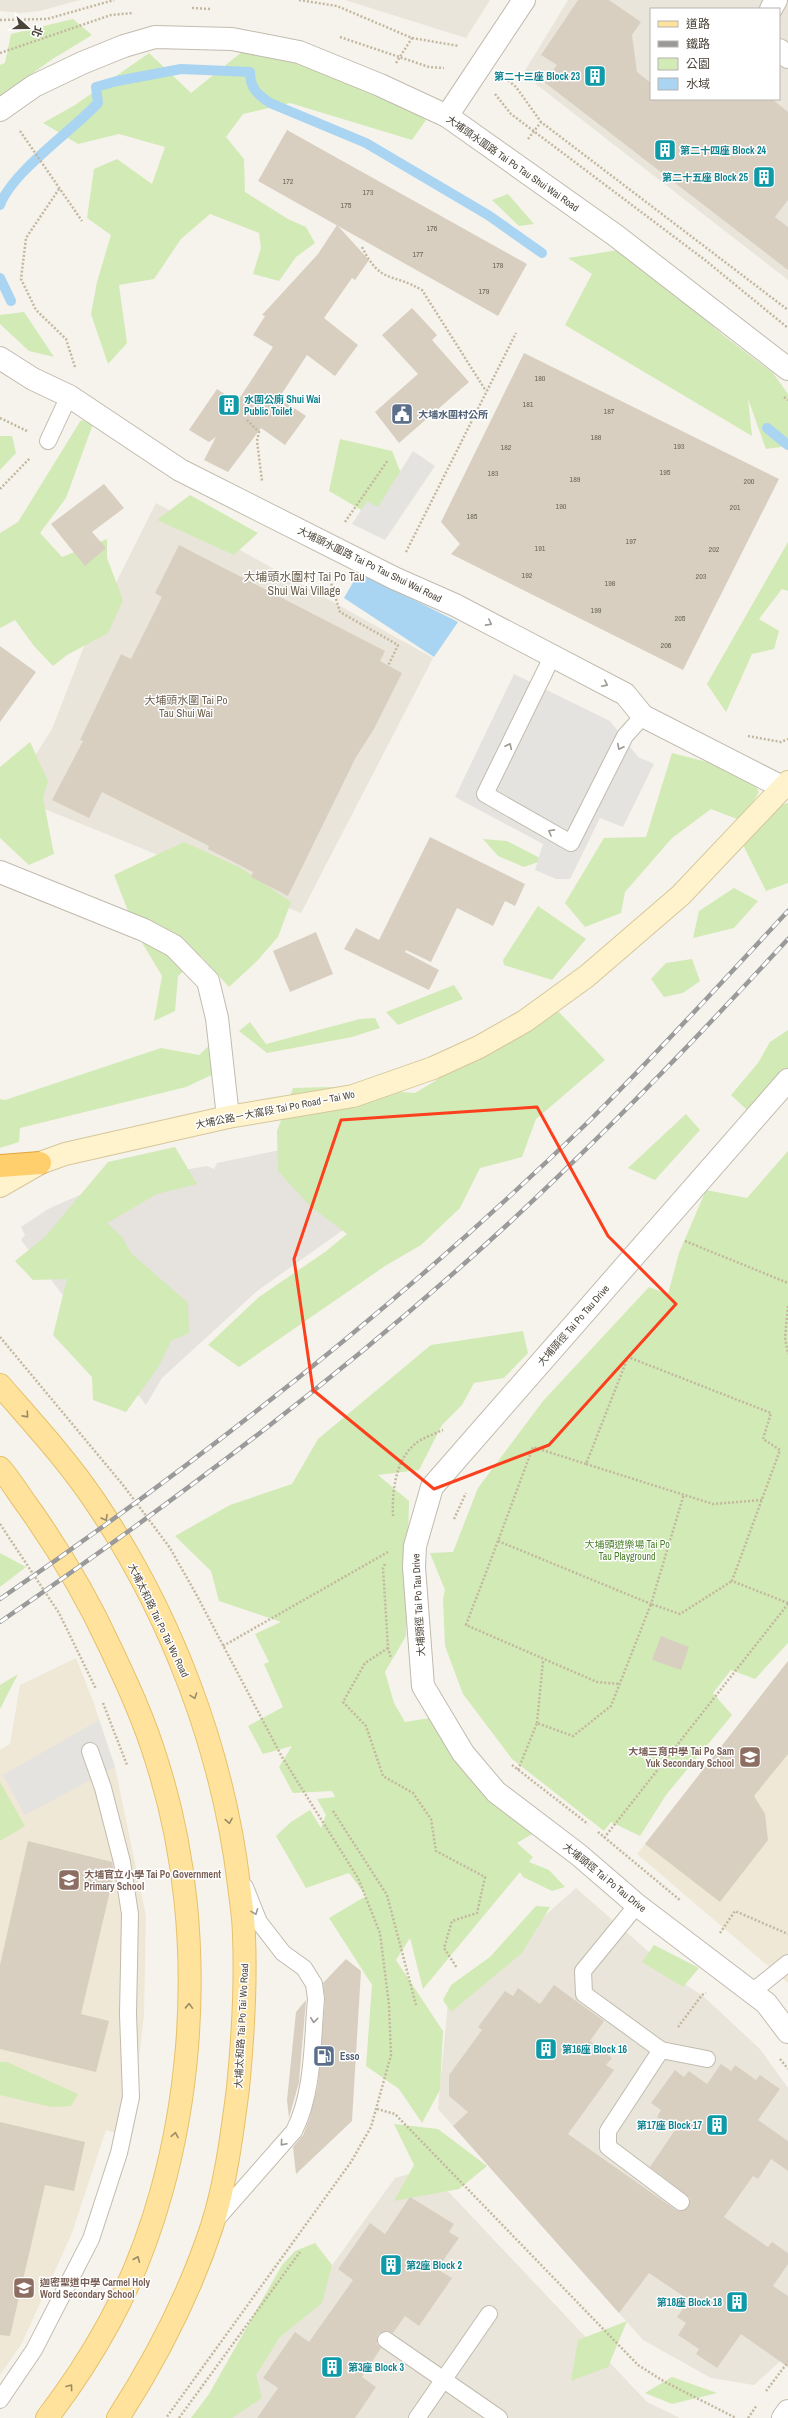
<svg xmlns="http://www.w3.org/2000/svg" width="788" height="2418" viewBox="0 0 788 2418" font-family="'Archivo Narrow','Noto Sans TC',sans-serif">
<style>
.residential{fill:#eae5da;fill-rule:evenodd}
.industrial{fill:#e6e2dd}
.education{fill:#efe8d6}
.green{fill:#d2eab5}
.parking{fill:#e5e3e0}
.water{fill:#a9d4f2}
.lines{fill:none;stroke-linecap:round;stroke-linejoin:round}
.stream{stroke:#a9d4f2;stroke-width:10}
.building{fill:#d8cfc1}
.service-casing{stroke:#c2bbae;stroke-width:18}
.pedestrian-casing{stroke:#c2bbae;stroke-width:24}
.minor-casing{stroke:#c2bbae;stroke-width:24}
.secondary-casing{stroke:#d6c79b;stroke-width:24}
.primary-casing{stroke:#e6c16a;stroke-width:24}
.motorway-casing{stroke:#e0a43c;stroke-width:24}
.path{stroke:#c4b79f;stroke-width:2.5;stroke-dasharray:2 2;stroke-linecap:butt}
.service{stroke:#fff;stroke-width:16}
.pedestrian{stroke:#fff;stroke-width:22}
.minor{stroke:#fff;stroke-width:22}
.secondary{stroke:#fff3cd;stroke-width:22}
.primary{stroke:#ffe39c;stroke-width:22}
.motorway{stroke:#ffcf6e;stroke-width:22}
.rail-casing{stroke:#9a9a9a;stroke-width:4.5}
.rail{stroke:#fff;stroke-width:3;stroke-dasharray:9;stroke-linecap:butt}
.oneway{stroke:#9c9892}
.oneway2{stroke:#9c8c66}
.marked{fill:none;stroke:#fc3f1d;stroke-width:3;stroke-linejoin:round}
.labels{text-anchor:middle;stroke-width:3;stroke-linejoin:round;paint-order:stroke}
.number-label{font-size:8px;fill:#6e675b}
.culture-label{font-size:10px;font-weight:bold;fill:#0d838f;stroke:#fff;text-anchor:start}
.street-label{font-size:10px;fill:#4b4439;stroke:#fff}
.service-label{font-size:10px;font-weight:bold;fill:#4e5e75;stroke:#fff;text-anchor:start}
.park-label{font-size:10px;fill:#4a7f2a;stroke:#fff}
.education-label{font-size:10px;font-weight:bold;fill:#785e54;stroke:#fff;text-anchor:start}
.neighbourhood-label{font-size:11px;fill:#6e6250;stroke:#fff}
.quarter-label{font-size:12px;fill:#6e6250;stroke:#fff}
</style>
<rect width="100%" height="100%" fill="#f6f3ec"/>
<g class="residential">
<path d="M0,0H80L40,11L21,13L0,11Z"/>
<path d="M345,0H490L466,38Z"/>
<path d="M568,0H788V280L523,74ZM651,9H779V99H651Z"/>
<path d="M156,503L433,658L301,913L10,795L52,729L83,649Z"/>
<path d="M576,1888L689,1987L702,1995L760,2049L788,2088V2354L754,2385L711,2378L643,2340L438,2109L448,2002Z"/>
<path d="M427,2169L647,2402L680,2418H222L395,2178Z"/>
</g>
<path class="industrial" d="M280,1150L343,1230L257,1291L162,1378L146,1405L21,1240L25,1235L21,1227L48,1209L82,1194L172,1172L207,1166L214,1169L217,1163Z"/>
<g class="education">
<path d="M76,1658L93,1701L115,1767L146,1916L144,2016L129,2137L106,2130L72,2233L22,2343L0,2375V1750L10,1744L20,1685Z"/>
<path d="M788,1661V1983L637,1854Z"/>
</g>
<g class="green">
<path d="M73,19L92,35L51,60L0,97V65L5,63L11,34Z"/>
<path d="M243,51L332,56L426,120L412,140L290,103L243,114L226,137L244,159L245,192L288,219L306,227L315,243L296,257L279,281L253,274L261,248L259,233L210,214L181,239L154,279L119,285L127,343L108,364L91,314L97,282L111,235L87,218L94,169L117,159L152,184L165,147L119,134L78,144L43,123L75,105L149,53L191,93Z"/>
<path d="M508,194L534,224L519,226L492,200Z"/>
<path d="M624,249L723,335L773,373L788,394V446L766,449L748,399L752,436L565,325L592,274L568,258Z"/>
<path d="M24,312L54,357L29,351L0,324V315Z"/>
<path d="M81,420L93,424L66,498L40,533L62,557L107,539V558L123,600L108,633L67,655L53,666L34,646L15,620L0,628V533L18,522Z"/>
<path d="M0,436H12L16,453L0,470Z"/>
<path d="M340,439L392,451L406,486L370,515L329,491Z"/>
<path d="M190,495L258,533L234,555L157,520Z"/>
<path d="M788,542V591L782,589L759,619L779,631L774,649L752,654L726,712L707,684Z"/>
<path d="M30,742L48,781L43,798L54,854L29,865L0,838V767Z"/>
<path d="M672,753L707,762L741,758L759,792L742,821L711,809L672,838L625,892L621,913L585,927L565,903L604,838L646,837Z"/>
<path d="M788,803V883L766,891L743,845L781,805Z"/>
<path d="M483,839L507,841L544,860L524,867L498,856Z"/>
<path d="M184,842L241,868L291,902L278,937L257,961L229,987L201,956L178,976L175,1011L154,1021L162,976L137,934L114,875Z"/>
<path d="M734,888L758,901L734,928L693,938L699,911Z"/>
<path d="M538,906L586,939L552,980L504,965L503,960Z"/>
<path d="M692,959L700,981L683,993L664,997L651,979L666,963Z"/>
<path d="M454,985L463,999L398,1025L386,1012Z"/>
<path d="M555,1008L605,1060L536,1119L522,1157L480,1168L460,1208L421,1245L385,1266L239,1367L208,1345L259,1297L325,1252L347,1234L311,1207L278,1171L277,1131L293,1088L330,1087L415,1093Z"/>
<path d="M375,1018L380,1028L352,1037L267,1053L239,1031L250,1022L266,1044L360,1019Z"/>
<path d="M788,1030V1089L747,1110L731,1095L758,1063L770,1042Z"/>
<path d="M214,1041L216,1073L186,1087L20,1128L19,1142L0,1148V1099L5,1100L161,1048L199,1055Z"/>
<path d="M686,1114L700,1130L655,1180L628,1168Z"/>
<path d="M175,1147L197,1184L157,1194L107,1223L122,1237L131,1253L188,1303L189,1333L171,1341L159,1366L126,1412L93,1400L92,1377L53,1335L67,1279L33,1280L15,1261L45,1237L108,1162Z"/>
<path d="M788,1151V1643L755,1679L731,1670L713,1693L732,1715L666,1795L640,1836L611,1822L604,1831L512,1759L463,1694L445,1646L443,1599L445,1590L430,1553L453,1552L478,1488L543,1401L649,1287L668,1294L679,1253L706,1190L747,1198Z"/>
<path d="M523,1331L528,1353L504,1378L474,1383L462,1405L442,1425L419,1470L378,1475L409,1501L406,1636L385,1672L394,1703L405,1722L430,1718L539,1830L517,1843L533,1857L529,1862L549,1870L565,1887L552,1891L523,1877L520,1872L423,1989L410,1938L396,1960L443,2031L440,2090L422,2123L399,2089L366,2066L372,1985L329,1918L366,1896L349,1873L306,1888L276,1836L291,1822L310,1810L321,1828L326,1815L317,1799L335,1797L332,1791L293,1793L279,1767L292,1746L263,1754L248,1726L283,1707L264,1664L269,1662L255,1634L281,1622L219,1601L211,1571L175,1536L230,1505L292,1484L318,1439L431,1345Z"/>
<path d="M0,1553L26,1567L0,1587Z"/>
<path d="M18,1674L0,1709V1685Z"/>
<path d="M0,1782L25,1826L0,1841Z"/>
<path d="M536,1906L550,1907L522,1953L451,2012L443,2000L451,1985L490,1957Z"/>
<path d="M654,1945L699,1968L683,1987L642,1962Z"/>
<path d="M0,2062H7L78,2094L71,2106L51,2107L0,2095Z"/>
<path d="M394,2124L438,2129L487,2166L459,2189L394,2201L414,2165Z"/>
<path d="M315,2243L332,2265L322,2303L280,2337L256,2375L262,2398L232,2418H191L209,2394L282,2265L295,2251Z"/>
<path d="M627,2321L608,2367L571,2381L578,2340Z"/>
<path d="M672,2377L717,2393L672,2404L645,2393Z"/>
</g>
<g class="parking">
<path d="M413,451L435,466L385,540L352,524L367,501L378,507Z"/>
<path d="M514,674L610,721L638,757L654,764L623,827L600,818L570,879H556L535,870L543,844L455,797Z"/>
<path d="M99,1720L115,1767L25,1815L3,1775Z"/>
</g>
<path class="water" d="M359,572L458,622L434,657L344,598Z"/>
<g class="lines">
<g class="stream">
<path d="M0,205C12,172 72,131 98,103L96,87L117,81L181,69L250,72C250,88 257,94 270,103L366,143L488,215L542,253"/>
<path d="M0,278L11,301"/>
<path d="M767,428L788,445"/>
</g>
</g>
<g class="building">
<path d="M578,0H609L641,22L632,35L637,72L651,83V99H772L788,112V200L775,217L788,227V270L544,82L557,65L541,55Z"/>
<path d="M287,130L527,264L498,316L258,181Z"/>
<path d="M337,225L369,260L355,280L352,278L324,318L358,345L335,376L307,355L279,398L306,416L285,445L261,428L228,472L204,460L216,437L209,442L189,430L217,389L237,402L273,347L253,335L265,316L262,315L318,254Z"/>
<path d="M412,308L437,335L432,340L469,382L399,443L375,412L418,374L382,335Z"/>
<path d="M524,353L779,479L683,670L451,554L460,544L441,522Z"/>
<path d="M104,484L124,508L92,532L106,548L85,566L51,524Z"/>
<path d="M179,545L385,651L380,661L402,673L374,729L356,757L288,896L251,877L253,872L208,849L209,846L102,792L89,818L52,800L83,741L80,740L121,654L131,659L162,597L155,593Z"/>
<path d="M0,646L36,672L0,722Z"/>
<path d="M430,837L525,884L515,906L505,901L493,926L457,908L431,962L406,950L405,952L439,970L429,990L344,949L356,928L379,940Z"/>
<path d="M316,932L333,974L290,992L273,951Z"/>
<path d="M661,1636L689,1647L681,1670L652,1660Z"/>
<path d="M788,1661V1754L754,1796L765,1814L768,1840L720,1902L645,1844Z"/>
<path d="M28,1841L112,1862L114,1874L81,2014L109,2021L96,2072L0,2049V1965Z"/>
<path d="M346,1959L361,1971L352,2121L296,2174L293,2147L303,2135L309,2120L318,2085L325,2000L323,1983Z"/>
<path d="M554,1985L604,2021L590,2041L612,2058L606,2065L614,2070L568,2134L676,2210L680,2211L688,2208L690,2198L650,2167L675,2130L657,2117L661,2110L651,2103L675,2070L684,2077L689,2071L707,2084L721,2064L731,2071L735,2065L756,2080L760,2075L780,2089L758,2120L788,2141V2171L771,2159L758,2179L753,2176L724,2217L768,2247L772,2242L788,2253V2264L773,2286L788,2296V2367L741,2334L717,2368L696,2354L699,2349L678,2335L686,2323L677,2317L689,2300L649,2273L619,2313L453,2126L468,2112L449,2096V2075L482,2030L478,2027L505,1991L513,1996L518,1988L540,2004Z"/>
<path d="M306,2000L299,2082L289,2118L287,2100L296,2012Z"/>
<path d="M0,2122L85,2142L74,2191L45,2185L10,2336L0,2335Z"/>
<path d="M410,2197L454,2224L449,2232L459,2238L437,2269L452,2278L419,2326L405,2316L393,2333L386,2331L378,2334L377,2344L381,2348L362,2377L376,2387L355,2418H257L278,2388L263,2378L276,2359L295,2332L309,2342L353,2280L338,2269L370,2223L385,2234Z"/>
</g>
<g class="lines">
<g class="service-casing">
<g id="service">
<path d="M48,441L69,396"/>
<path d="M552,657L485,794L571,843L625,736L643,716"/>
<path d="M637,1905L583,1971L584,1994L661,2050L608,2131V2147L681,2202"/>
<path d="M752,1992L788,1963"/>
<path d="M661,2050L707,2059"/>
<path d="M215,2221L294,2131C314,2092 312,2042 316,1999L314,1984L304,1968L283,1953L259,1922L245,1887"/>
<path d="M386,2340L499,2418"/>
<path d="M0,2400L34,2350L91,2239L119,2153L131,2097L128,2014L130,1914L122,1862L103,1788L90,1751"/>
<path d="M417,2418L489,2314"/>
</g>
</g>
<g class="pedestrian-casing">
<g id="pedestrian">
<path d="M771,9L776,0"/>
<path d="M779,50L788,57"/>
</g>
</g>
<g class="minor-casing">
<g id="minor">
<path d="M0,110L34,86L82,63L124,46L155,37L232,39L299,52L380,85L447,116L615,235L788,369"/>
<path d="M447,116L524,0"/>
<path d="M0,358L33,379L69,396L180,470L394,578L455,605L625,694L643,716L784,788"/>
<path d="M0,872L144,930L174,946L208,981L217,1018L228,1117"/>
<path d="M788,1080L432,1487L415,1546L414,1567L423,1686L463,1753L496,1792L579,1855L637,1905L766,2003L788,2032"/>
<path d="M783,2418L788,2411"/>
</g>
</g>
<g class="secondary-casing">
<path id="secondary" d="M0,1186L40,1163L65,1154L228,1117L353,1096L433,1068L479,1047L525,1021L587,976L681,895L788,782"/>
</g>
<g class="primary-casing">
<g id="primary">
<path d="M0,1385C33,1423 68,1461 96,1503C172,1616 223,1751 239,1885C241,1902 244,1919 244,1936C246,1986 243,2037 238,2088C232,2134 226,2182 212,2226C190,2293 156,2359 118,2418"/>
<path d="M0,1468C10,1479 18,1493 27,1505C59,1550 87,1597 110,1647C128,1685 145,1722 157,1762C213,1936 197,2161 109,2323C91,2356 70,2388 47,2418"/>
</g>
</g>
<g class="motorway-casing">
<path id="motorway" d="M0,1166L40,1163"/>
</g>
<g class="path">
<path d="M299,0L337,6L412,38L459,46"/>
<path d="M192,8L211,9"/>
<path d="M0,20L47,19L114,0"/>
<path d="M340,37L429,67L444,68"/>
<path d="M0,53L111,15L133,13"/>
<path d="M396,63L412,38"/>
<path d="M505,78L516,87L541,122L788,310"/>
<path d="M495,94L511,114L705,260L788,328"/>
<path d="M20,131L82,221"/>
<path d="M528,139L541,122"/>
<path d="M59,189L26,238L21,279L36,310L66,339L75,367"/>
<path d="M362,247C381,285 391,272 422,290L486,391"/>
<path d="M784,397L788,400"/>
<path d="M0,418L27,431"/>
<path d="M247,420L259,432L257,441L262,481"/>
<path d="M0,489L30,458"/>
<path d="M345,522L388,460"/>
<path d="M406,552L516,333"/>
<path d="M329,576L340,612L398,645L388,666"/>
<path d="M748,736L781,742L788,739"/>
<path d="M685,1241L788,1283"/>
<path d="M788,1306L785,1338L788,1354"/>
<path d="M0,1337L123,1485L170,1548L196,1594L282,1757L358,1878L380,1933L389,2005L391,2055L371,2127L351,2162L166,2418"/>
<path d="M586,1464L533,1447L498,1541L651,1604L684,1494"/>
<path d="M762,1500L713,1504L586,1464L628,1357L771,1413L763,1439L780,1450L732,1581L788,1603"/>
<path d="M393,1516C392,1492 395,1461 415,1444C422,1438 434,1434 443,1430"/>
<path d="M454,1519L466,1493"/>
<path d="M0,1524L59,1613L96,1689"/>
<path d="M498,1541L466,1625L597,1682L620,1684"/>
<path d="M385,1564L383,1568L388,1648L391,1658"/>
<path d="M223,1646L388,1552"/>
<path d="M388,1648L365,1663L343,1702L366,1726L383,1776L413,1793L431,1819L436,1851L485,1877L477,1913L452,1921L444,1948L457,1968"/>
<path d="M103,1703L127,1765"/>
<path d="M537,1723L543,1661"/>
<path d="M512,1765L588,1824"/>
<path d="M518,1770L537,1723L573,1736L611,1706L651,1604L680,1614L732,1581"/>
<path d="M333,1811L387,1895L416,2005"/>
<path d="M598,1832L681,1901"/>
<path d="M604,1838L788,1604"/>
<path d="M720,1933L735,1911L788,1934"/>
<path d="M678,2027L702,1995L706,1993"/>
<path d="M780,2059L788,2069"/>
<path d="M377,2109L395,2114L638,2365L665,2382L736,2418"/>
<path d="M766,2391L788,2362"/>
<path d="M179,2418L300,2252"/>
<path d="M748,2418L757,2405"/>
</g>
<use href="#service" class="service"/>
<use href="#pedestrian" class="pedestrian"/>
<use href="#minor" class="minor"/>
<use href="#secondary" class="secondary"/>
<use href="#primary" class="primary"/>
<use href="#motorway" class="motorway"/>
<g class="rail-casing">
<g id="rail">
<path d="M0,1599C207,1457 405,1300 585,1125C655,1056 721,983 788,911"/>
<path d="M0,1622C177,1500 350,1370 508,1224C606,1133 698,1037 788,939"/>
</g>
</g>
<use href="#rail" class="rail"/>
</g>
<defs><path id="oneway-chevron" d="M-2-3.5L2.5 0L-2 3.5" fill="none" stroke-width="1.6" stroke-linecap="round" stroke-linejoin="round"/></defs>
<g class="oneway">
<use href="#oneway-chevron" transform="translate(489 623) rotate(28)"/>
<use href="#oneway-chevron" transform="translate(605 684) rotate(27)"/>
<use href="#oneway-chevron" transform="translate(509 746) rotate(-64)"/>
<use href="#oneway-chevron" transform="translate(620 747) rotate(117)"/>
<use href="#oneway-chevron" transform="translate(551 832) rotate(-151)"/>
<use href="#oneway-chevron" transform="translate(255 1912) rotate(69)"/>
<use href="#oneway-chevron" transform="translate(314 2020) rotate(96)"/>
<use href="#oneway-chevron" transform="translate(283 2143) rotate(131)"/>
</g>
<g class="oneway2">
<use href="#oneway-chevron" transform="translate(26 1415) rotate(48)"/>
<use href="#oneway-chevron" transform="translate(105 1518) rotate(60)"/>
<use href="#oneway-chevron" transform="translate(194 1696) rotate(70)"/>
<use href="#oneway-chevron" transform="translate(229 1821) rotate(80)"/>
<use href="#oneway-chevron" transform="translate(189 2006) rotate(-88)"/>
<use href="#oneway-chevron" transform="translate(175 2135) rotate(-79)"/>
<use href="#oneway-chevron" transform="translate(137 2259) rotate(-67)"/>
<use href="#oneway-chevron" transform="translate(70 2387) rotate(-54)"/>
</g>
<path class="marked" d="M537,1107L608,1236L676,1304L549,1445L434,1489L313,1390L294,1259L341,1120Z"/>
<defs>
<g id="building-square" transform="scale(1.15)"><rect x="-9" y="-9" width="18" height="18" rx="4" fill="#0f9aa8" stroke="#fff"/><path d="M-4-6H4V6H1V3H-1V6H-4ZM-2.5-4.3h1.7v1.8h-1.7ZM.8-4.3h1.7v1.8H.8ZM-2.5-1h1.7V.8h-1.7ZM.8-1h1.7V.8H.8Z" fill="#fff"/></g>
<g id="civic-square" transform="scale(1.15)"><rect x="-9" y="-9" width="18" height="18" rx="4" fill="#5c6f8a" stroke="#fff"/><path d="M-.6-6.5H3V-4.5H.6V-3L4-1V1h2V6H-6V1h2V-1L-.6-3ZM-1.2 2.5V6h2.4V2.5Z" fill="#fff"/></g>
<g id="school-square" transform="scale(1.15)"><rect x="-9" y="-9" width="18" height="18" rx="4" fill="#8d6e63" stroke="#fff"/><path d="M0-5L7-2L0 1L-7-2ZM-4 1L0 2.5L4 1V4Q0 6-4 4Z" fill="#fff"/></g>
<g id="fuel-square" transform="scale(1.15)"><rect x="-9" y="-9" width="18" height="18" rx="4" fill="#5c6f8a" stroke="#fff"/><path d="M-5.5-6h7V0h2V4h1.3V-2.5L3-4.5l.8-.8L6-3V5H2.5V1h-1V6h-7ZM-4.2-4.7v3.2H.2V-4.7Z" fill="#fff"/></g>
</defs>
<g fill-rule="evenodd">
<use href="#building-square" x="595" y="76"/>
<use href="#building-square" x="665" y="150"/>
<use href="#building-square" x="764" y="177"/>
<use href="#building-square" x="229" y="405"/>
<use href="#civic-square" x="402" y="414"/>
<use href="#school-square" x="750" y="1757"/>
<use href="#school-square" x="69" y="1880"/>
<use href="#building-square" x="546" y="2049"/>
<use href="#fuel-square" x="324" y="2056"/>
<use href="#building-square" x="717" y="2125"/>
<use href="#building-square" x="391" y="2265"/>
<use href="#school-square" x="24" y="2288"/>
<use href="#building-square" x="737" y="2302"/>
<use href="#building-square" x="332" y="2367"/>
</g>
<g class="labels">
<g class="number-label">
<text x="288" y="184">172</text>
<text x="368" y="195">173</text>
<text x="346" y="208">175</text>
<text x="432" y="231">176</text>
<text x="418" y="257">177</text>
<text x="498" y="268">178</text>
<text x="484" y="294">179</text>
<text x="540" y="381">180</text>
<text x="528" y="407">181</text>
<text x="609" y="414">187</text>
<text x="596" y="440">188</text>
<text x="679" y="449">193</text>
<text x="506" y="450">182</text>
<text x="665" y="475">195</text>
<text x="493" y="476">183</text>
<text x="575" y="482">189</text>
<text x="749" y="484">200</text>
<text x="561" y="509">190</text>
<text x="735" y="510">201</text>
<text x="472" y="519">185</text>
<text x="631" y="544">197</text>
<text x="540" y="551">191</text>
<text x="714" y="552">202</text>
<text x="527" y="578">192</text>
<text x="701" y="579">203</text>
<text x="610" y="586">198</text>
<text x="596" y="613">199</text>
<text x="680" y="621">205</text>
<text x="666" y="648">206</text>
</g>
<g class="culture-label">
<text x="580" y="80" text-anchor="end">第二十三座 Block 23</text>
<text x="680" y="154">第二十四座 Block 24</text>
<text x="748" y="181" text-anchor="end">第二十五座 Block 25</text>
<text x="244" y="403">水圍公廁 Shui Wai<tspan x="244" dy="12">Public Toilet</tspan></text>
<text x="562" y="2053">第16座 Block 16</text>
<text x="702" y="2129" text-anchor="end">第17座 Block 17</text>
<text x="406" y="2269">第2座 Block 2</text>
<text x="722" y="2306" text-anchor="end">第18座 Block 18</text>
<text x="348" y="2371">第3座 Block 3</text>
</g>
<g class="street-label">
<text transform="translate(513 163) rotate(35)" y="4">大埔頭水圍路 Tai Po Tau Shui Wai Road</text>
<text transform="translate(370 564) rotate(26)" y="4">大埔頭水圍路 Tai Po Tau Shui Wai Road</text>
<text transform="translate(275 1109) rotate(-11)" y="4">大埔公路－大窩段 Tai Po Road – Tai Wo</text>
<text transform="translate(573 1325) rotate(-49)" y="4">大埔頭徑 Tai Po Tau Drive</text>
<text transform="translate(418 1605) rotate(-93)" y="4">大埔頭徑 Tai Po Tau Drive</text>
<text transform="translate(159 1620) rotate(64)" y="4">大埔太和路 Tai Po Tai Wo Road</text>
<text transform="translate(605 1877) rotate(39)" y="4">大埔頭徑 Tai Po Tau Drive</text>
<text transform="translate(241 2026) rotate(-87)" y="4">大埔太和路 Tai Po Tai Wo Road</text>
</g>
<g class="service-label">
<text x="418" y="418">大埔水圍村公所</text>
<text x="340" y="2060">Esso</text>
</g>
<g class="park-label">
<text x="627" y="1548">大埔頭遊樂場 Tai Po<tspan x="627" dy="12">Tau Playground</tspan></text>
</g>
<g class="education-label">
<text x="734" y="1755" text-anchor="end">大埔三育中學 Tai Po Sam<tspan x="734" dy="12">Yuk Secondary School</tspan></text>
<text x="84" y="1878">大埔官立小學 Tai Po Government<tspan x="84" dy="12">Primary School</tspan></text>
<text x="40" y="2286">迦密聖道中學 Carmel Holy<tspan x="40" dy="12">Word Secondary School</tspan></text>
</g>
<g class="neighbourhood-label">
<text x="186" y="704">大埔頭水圍 Tai Po<tspan x="186" dy="13">Tau Shui Wai</tspan></text>
</g>
<g class="quarter-label">
<text x="304" y="581">大埔頭水圍村 Tai Po Tau<tspan x="304" dy="14">Shui Wai Village</tspan></text>
</g>
</g>
<rect x="650" y="8" width="130" height="92" fill="#ffffff" stroke="#b7b4b0"/>
<rect x="658" y="21" width="20" height="6" fill="#ffe39c" stroke="#b7b4b0"/>
<text x="686" y="28" font-size="12" fill="#4b4439">道路</text>
<rect x="658" y="41" width="20" height="6" fill="#9a9a9a" stroke="#b7b4b0"/>
<text x="686" y="48" font-size="12" fill="#4b4439">鐵路</text>
<rect x="658" y="58" width="20" height="12" fill="#d2eab5" stroke="#b7b4b0"/>
<text x="686" y="68" font-size="12" fill="#4b4439">公園</text>
<rect x="658" y="78" width="20" height="12" fill="#a9d4f2" stroke="#b7b4b0"/>
<text x="686" y="88" font-size="12" fill="#4b4439">水域</text>
<g transform="translate(28 28) rotate(111)" stroke="#ffffff" stroke-width="3" paint-order="stroke">
<path d="M0-3L7 15L0 10L-7 15Z" fill="#4b4439"/>
<text y="-6" font-size="11" font-weight="bold" text-anchor="middle" fill="#4b4439">北</text>
</g>
</svg>
